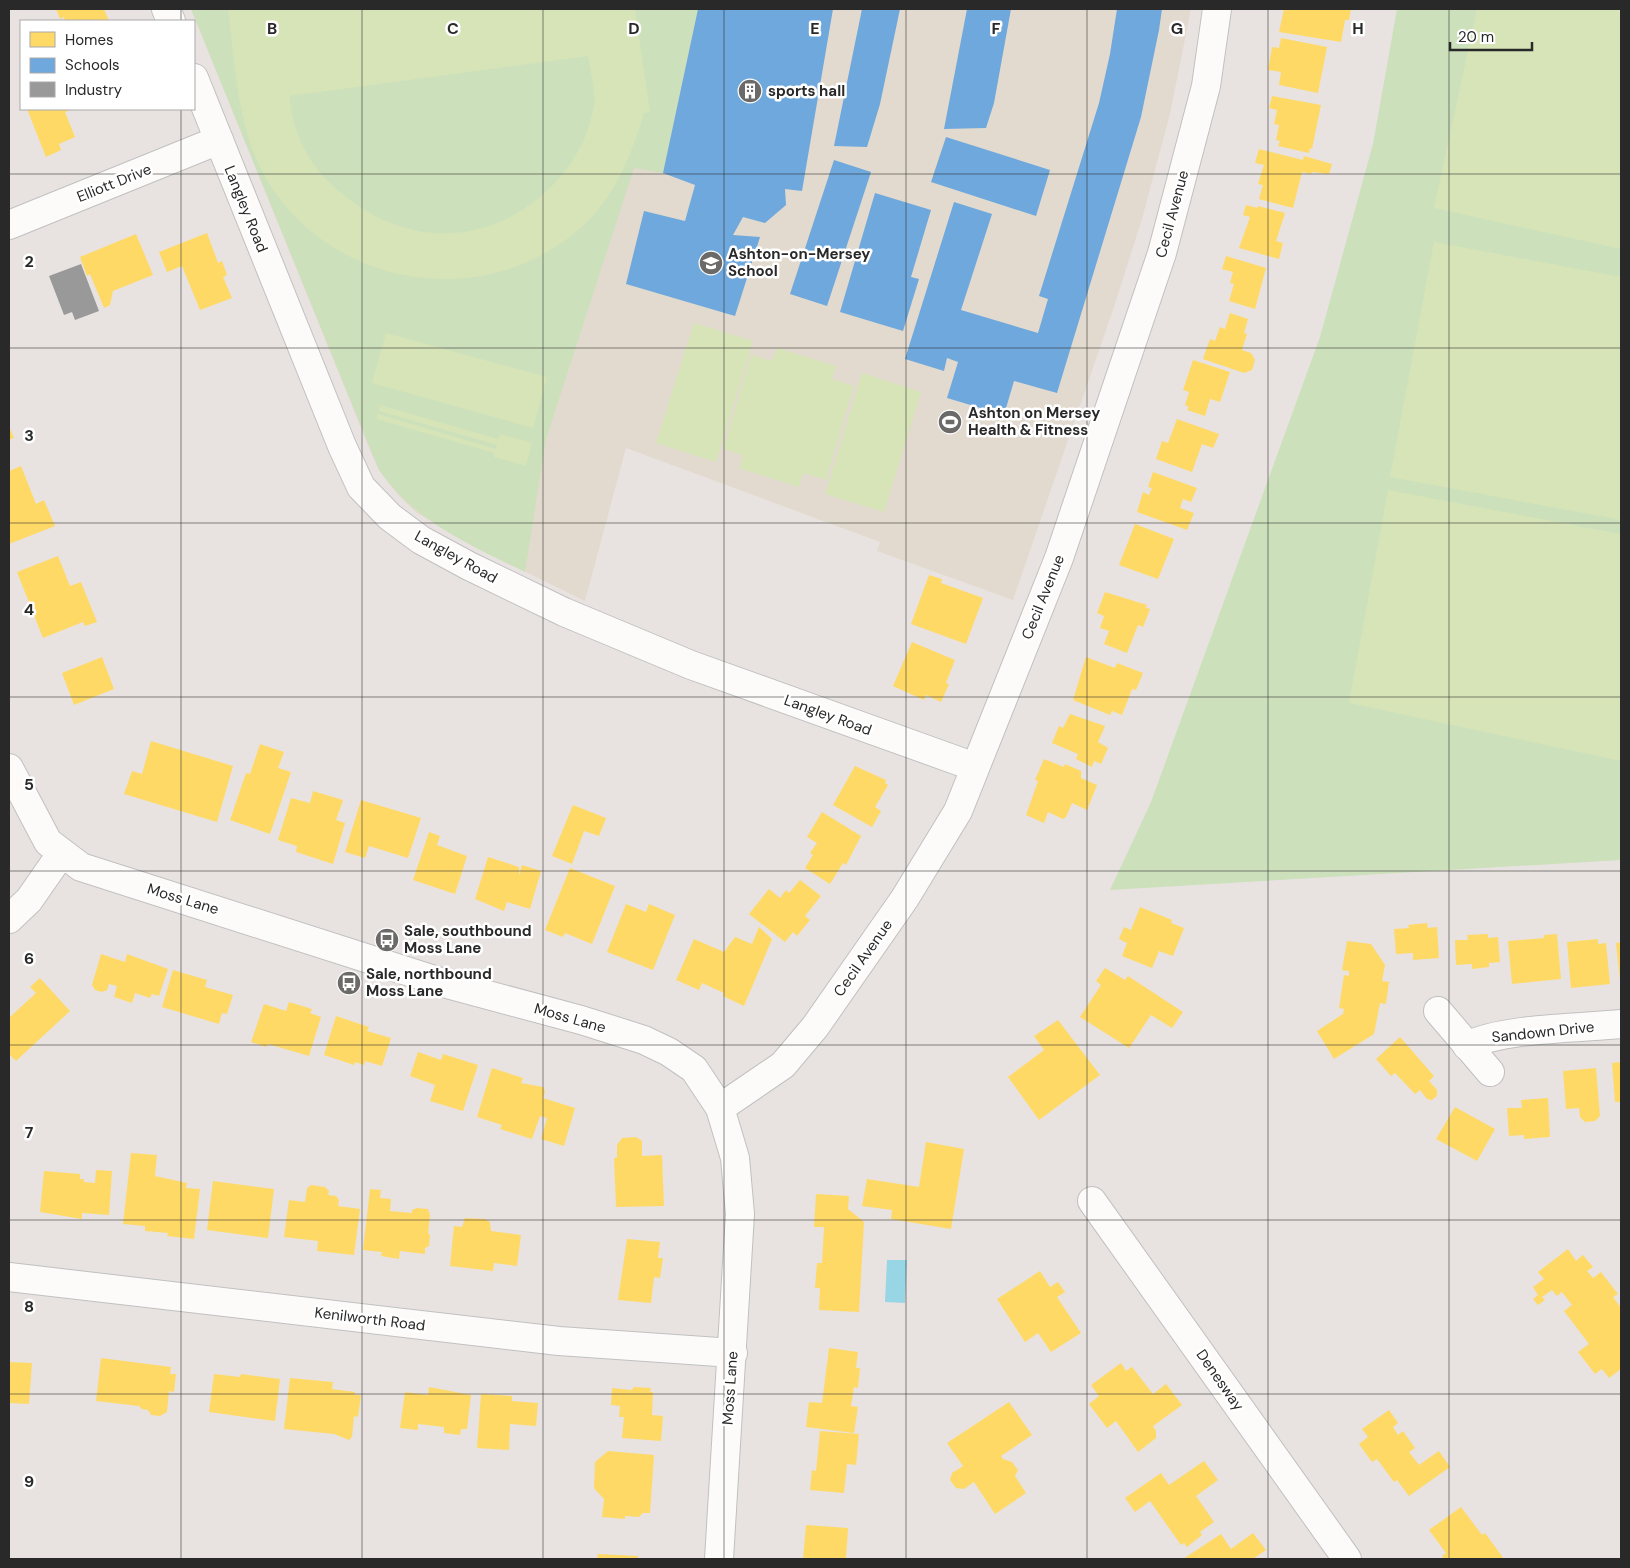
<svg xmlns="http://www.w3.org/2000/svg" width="1630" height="1568" viewBox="0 0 1630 1568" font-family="'DM Sans',sans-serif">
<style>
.education{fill:#e2dace}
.green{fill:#cce0bb}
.pitch{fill:#d6e4b8;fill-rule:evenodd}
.water{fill:#98d5e5}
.homes{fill:#ffd966}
.schools{fill:#6fa8dc}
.industry{fill:#999}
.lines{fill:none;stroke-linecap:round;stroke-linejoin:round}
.minor-casing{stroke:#c1c0c1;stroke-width:30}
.minor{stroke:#fcfbfa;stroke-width:28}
.grid{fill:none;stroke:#292929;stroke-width:1;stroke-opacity:0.55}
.labels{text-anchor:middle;stroke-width:5;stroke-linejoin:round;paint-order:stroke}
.poi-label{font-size:15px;font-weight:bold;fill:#292929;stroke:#fff;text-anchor:start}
.street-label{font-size:15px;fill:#292929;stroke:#fff}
.grid-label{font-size:16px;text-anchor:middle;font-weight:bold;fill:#292929;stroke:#fff;stroke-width:5;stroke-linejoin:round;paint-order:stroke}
</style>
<rect width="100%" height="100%" fill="#e8e3e0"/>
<path class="education" d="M191,9H1191L1170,114L1142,219L1114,307L1013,600L877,551L880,542L626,448L585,601L477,548L417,513L399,496L379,470L372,455Z"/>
<g class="green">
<path d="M191,9H698L663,173L634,168L546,439L525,572C470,545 415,522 379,470Z"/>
<path d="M1397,9H1621V860L1110,890L1151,802L1320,337L1373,144Z"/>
</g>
<g class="pitch">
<path d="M228,9H635L650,112L644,113C633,151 617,191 589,220C494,315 330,292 264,175C237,126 235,63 228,9ZM588,56C590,71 596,91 594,105C581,185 499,246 419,231C385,225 358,208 333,186C308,163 291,130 290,96Z"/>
<path d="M1477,9H1621V249L1434,208Z"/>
<path d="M1434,242L1621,277V520L1390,477Z"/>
<path d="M694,323L753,341L716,462L656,443Z"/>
<path d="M386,333L547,377L533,428L372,383Z"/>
<path d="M777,348L836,366L832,379L854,386L826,480L803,473L799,487L739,468L743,455L723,449L751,355L772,361Z"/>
<path d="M862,373L921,392L884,512L825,494Z"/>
<path d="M380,405L498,439L500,434L532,443L526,466L494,457V453L376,419L378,414L496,449L497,445L379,411Z"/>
<path d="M1388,490L1621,534V761L1349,703Z"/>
</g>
<path class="water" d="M887,1260H907L905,1303L885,1302Z"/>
<g class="homes">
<path d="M56,9H104L109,21H65L64,17L60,19Z"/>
<path d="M1284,9H1351L1349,20H1345L1341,42L1279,32Z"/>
<path d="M1281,38L1327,47L1318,93L1279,85L1281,72L1268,70L1272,47L1279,48Z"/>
<path d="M1272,96L1321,105L1312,149L1310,148L1309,153L1278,146L1280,141L1276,140L1279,125L1274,124L1277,110L1269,108Z"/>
<path d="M27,109H73L65,112L75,137L59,144L61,150L46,157Z"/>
<path d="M1259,149L1303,160L1304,156L1332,164L1329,174L1312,172L1311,174L1302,172L1293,208L1259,199L1263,185L1258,184L1264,165L1255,163Z"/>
<path d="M1246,205L1257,208L1258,206L1285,213L1276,241L1283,243L1279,259L1239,248L1250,217L1243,215Z"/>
<path d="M207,233L218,263L222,261L227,275L223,277L232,298L200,310L182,266L167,272L159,252Z"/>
<path d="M136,234L153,275L113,291L110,305L104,308L90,274L87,276L80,257Z"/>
<path d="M1226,256L1266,268L1255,309L1229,301L1234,284L1230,283L1233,272L1222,269Z"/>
<path d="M1230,313L1248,319L1244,333L1247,334L1242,350L1251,353L1255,360L1252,370L1244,373L1203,359L1210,339L1215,341L1220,327L1225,329Z"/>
<path d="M1193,360L1230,372L1220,402L1210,399L1205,416L1187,410L1189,407L1185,405L1189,392L1183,390Z"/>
<path d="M1177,419L1219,434L1213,448L1202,444L1192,472L1156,459L1162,441L1168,443Z"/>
<path d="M9,426L14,438L9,440Z"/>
<path d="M21,466L36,504L44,500L55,526L9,544V471Z"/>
<path d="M1153,472L1197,488L1191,502L1183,499L1180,508L1194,513L1187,530L1137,512L1143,492L1149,495L1152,488L1148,487Z"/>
<path d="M1135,524L1174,539L1158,579L1119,565Z"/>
<path d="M58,556L70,586L81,582L97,622L85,626L83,622L43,638L17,572Z"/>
<path d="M929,575L942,579L941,583L983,598L966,644L911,624Z"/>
<path d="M1105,592L1147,605L1146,608L1150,609L1143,627L1138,625L1127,653L1104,644L1109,631L1100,628L1104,616L1097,613Z"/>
<path d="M912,642L955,660L946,683L949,684L941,702L926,695L924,700L893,686Z"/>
<path d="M102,657L114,689L74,705L62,673Z"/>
<path d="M1086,657L1115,668L1117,663L1143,673L1136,690L1132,689L1122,715L1112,711L1110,715L1073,700Z"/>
<path d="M1070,714L1105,726L1098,742L1108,748L1101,764L1094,761L1092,767L1076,759L1078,754L1052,743L1059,726L1063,728Z"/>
<path d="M151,741L233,766L217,822L124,794L132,771L142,774Z"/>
<path d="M260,744L284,752L278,768L291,772L270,834L230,820L246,773L250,774Z"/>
<path d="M1044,759L1064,767L1065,764L1081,771V778L1097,785L1087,810L1072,803L1066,817L1063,819L1048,812L1044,823L1026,815L1038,781L1035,780Z"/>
<path d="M855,766L886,780L885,783L888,785L875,807L881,811L872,827L833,805Z"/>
<path d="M313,791L343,800L336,820L345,823L333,864L296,852L297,846L278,840L291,798L310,803Z"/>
<path d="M361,800L421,818L408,858L369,846L365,858L345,852Z"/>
<path d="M573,805L606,818L599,836L584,831L572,864L552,856Z"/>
<path d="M822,812L861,836L846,865L843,863L830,884L805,868L813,855L810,853L817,843L807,837Z"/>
<path d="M429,832L440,836L437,845L467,856L455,894L413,880Z"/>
<path d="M488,857L519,867V876L522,865L541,871L530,909L507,902L504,911L475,899Z"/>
<path d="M570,868L615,886L592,944L565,933L563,937L545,930Z"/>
<path d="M800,880L821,896L805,916L810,920L797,936L793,932L785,942L749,914L769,889L780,898L786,890L789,893Z"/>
<path d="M626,904L646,912L649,904L675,915L653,970L607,952Z"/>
<path d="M1140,907L1172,920L1171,923L1184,928L1173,956L1159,951L1152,968L1122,956L1127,943L1119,939L1124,927L1131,930Z"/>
<path d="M1427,923L1428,928L1437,927L1439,958L1413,960V953L1396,954L1394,929L1409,928L1408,925Z"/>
<path d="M759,927L772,939L744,1006L723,996L724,993L702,983L699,990L676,980L694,939L724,952L735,937L752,944Z"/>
<path d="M1488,934V938L1498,937L1500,962L1489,963V967L1472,969V964L1456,965L1455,940H1468L1467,935Z"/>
<path d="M1557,934L1561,979L1512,984L1508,941L1544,938V935Z"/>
<path d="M1598,939V944L1606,943L1610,984L1571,988L1567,942Z"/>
<path d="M1347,941L1371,944L1385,965L1382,981L1389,982L1386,1004L1380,1003L1374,1034L1334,1059L1317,1031L1343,1014L1344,1009L1339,1008L1344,975L1349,976V971L1342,970Z"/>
<path d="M1621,942V980H1620L1616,943Z"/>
<path d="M101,954L125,962L127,954L168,969L159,996L152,994L150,998L135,993L132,1003L114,997L117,986L109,984L107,990L102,992L95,990L92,985Z"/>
<path d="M1105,968L1125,980L1128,976L1183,1012L1172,1028L1151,1015L1129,1048L1080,1017L1101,985L1096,981Z"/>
<path d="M173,970L207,980L205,987L233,995L227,1014L222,1013L219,1024L162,1007Z"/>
<path d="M40,978L70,1011L16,1061L9,1054V1018L36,993L30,987Z"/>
<path d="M289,1002L312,1009L310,1013L321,1017L309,1056L268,1044L266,1047L251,1042L264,1004L286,1011Z"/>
<path d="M336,1016L369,1027L367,1031L391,1038L382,1066L365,1061L364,1065L355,1062L354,1065L324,1055Z"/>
<path d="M1058,1020L1100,1075L1039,1120L1008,1077L1044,1050L1034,1036Z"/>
<path d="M1400,1037L1434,1076L1429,1081L1437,1090V1096L1432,1100L1427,1099L1420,1090L1415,1094L1395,1073L1391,1076L1376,1059Z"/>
<path d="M418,1052L441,1060L443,1054L478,1065L463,1111L430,1101L435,1085L410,1076Z"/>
<path d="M1621,1062V1102H1615L1612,1063Z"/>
<path d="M492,1068L523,1078L521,1083L543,1087L545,1091L543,1098L575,1108L564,1146L541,1139L547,1118L540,1116L532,1139L500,1129L502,1125L477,1117Z"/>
<path d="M1596,1068L1600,1116L1595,1121L1585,1122L1580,1117L1579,1108L1566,1109L1563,1071Z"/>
<path d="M1548,1098L1550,1137L1524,1139V1135L1509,1136L1507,1108H1522L1521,1100Z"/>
<path d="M1455,1107L1495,1129L1477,1161L1436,1139Z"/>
<path d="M636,1137L642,1141V1156L662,1155L664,1206L616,1207L614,1158H617V1145L622,1138Z"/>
<path d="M926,1142L964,1149L951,1229L891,1219L892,1210L862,1206L867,1179L919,1187Z"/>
<path d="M131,1153L157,1155L155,1176L187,1183L186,1188L200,1189L194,1239L167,1236L168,1233L145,1231V1226L123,1224Z"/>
<path d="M96,1170L112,1171L109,1215L82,1213V1219L40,1212L44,1171L80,1174V1179H84V1182L95,1183Z"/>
<path d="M213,1181L274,1189L268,1238L207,1230Z"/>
<path d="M311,1185L325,1187L329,1191L328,1195L336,1196L339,1200L338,1206L360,1209L354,1255L317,1251L318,1241L284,1237L289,1200L305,1202L307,1188Z"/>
<path d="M370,1189L381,1190L380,1198L391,1199L390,1211L412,1213V1210L417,1208L428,1209L430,1215L428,1233L430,1235L429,1246L425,1248V1254L400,1251L399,1259L381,1256L382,1252L363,1250Z"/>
<path d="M816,1194L849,1196L848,1209L864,1222L859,1312L819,1310L820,1288H815L817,1263H822L824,1227H814Z"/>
<path d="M465,1218L485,1219L490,1222L491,1231L521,1235L517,1266L494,1263L493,1271L450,1266L454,1226L462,1227Z"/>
<path d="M627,1239L660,1242L658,1258H663L660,1278L654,1277L651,1303L618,1300Z"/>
<path d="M1568,1249L1576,1261L1583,1255L1593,1267L1587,1271L1593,1278L1601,1272L1618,1294L1613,1297L1621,1308V1369L1609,1378L1602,1369L1595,1374L1578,1352L1589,1344L1564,1311L1572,1305L1562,1292L1557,1296L1552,1290L1542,1297L1545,1300L1538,1305L1533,1299L1538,1295L1533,1287L1544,1279L1538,1272Z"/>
<path d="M1040,1271L1050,1287L1058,1282L1065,1292L1057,1297L1081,1333L1051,1352L1038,1333L1025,1342L997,1299Z"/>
<path d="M829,1348L858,1352L856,1368H860L858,1388L854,1387L851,1406L858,1407L854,1433L806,1427L809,1402L822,1403Z"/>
<path d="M101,1358L171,1367L170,1374H176L174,1392L169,1391L167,1412L160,1416L151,1415L148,1410L142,1409L139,1406L96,1401Z"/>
<path d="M9,1362L32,1363L29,1404L9,1403Z"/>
<path d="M1121,1363L1126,1371L1132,1367L1153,1394L1166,1384L1182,1405L1153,1426L1156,1431V1438L1138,1452L1116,1421L1107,1428L1089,1404L1099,1396L1091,1385Z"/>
<path d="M214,1374L240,1377L241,1374L280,1379L275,1421L209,1412Z"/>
<path d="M290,1378L333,1382L332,1389L355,1392V1395H361L358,1417L354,1416L352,1437L349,1440L334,1434L284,1429Z"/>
<path d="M429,1387L471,1395L467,1429H461L460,1435L444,1433V1427L418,1424V1430L400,1428L405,1392L428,1395Z"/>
<path d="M634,1387L651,1388L650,1392H653L652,1415L663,1416L661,1441L622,1438L624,1417H619L620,1406L611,1405L612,1388L632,1390Z"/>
<path d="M481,1394L512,1396V1401L538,1403L536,1426L510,1424L509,1450L477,1448Z"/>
<path d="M1009,1402L1032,1435L1001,1456L1003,1459L1012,1462L1018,1470L1015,1476L1026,1493L995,1514L974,1482L964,1489L956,1488L950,1480L952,1473L963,1466L947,1443Z"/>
<path d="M1389,1410L1398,1423L1393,1427L1398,1435L1403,1431L1415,1448L1409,1452L1419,1465L1439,1451L1450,1467L1409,1496L1397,1480L1394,1482L1377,1459L1372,1462L1359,1444L1368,1437L1362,1429Z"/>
<path d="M820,1431L859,1434L856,1465L847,1464L844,1493L810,1490L812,1470L816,1471Z"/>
<path d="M608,1451L654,1455L650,1513H643L639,1517L625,1516V1519L602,1517L604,1499L594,1488L595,1462Z"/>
<path d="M1204,1461L1218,1480L1196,1496L1214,1522L1200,1532L1202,1535L1187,1547L1184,1543L1181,1545L1150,1501L1135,1512L1125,1498L1161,1473L1169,1485Z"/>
<path d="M1461,1507L1482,1535L1485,1533L1504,1559H1444L1442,1556L1446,1553L1429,1530Z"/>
<path d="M806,1525L848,1528L846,1559H803Z"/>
<path d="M1253,1533L1266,1550L1253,1559H1183L1221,1534L1231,1549Z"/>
<path d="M598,1554L638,1556V1559H597Z"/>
</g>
<g class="schools">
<path d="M698,9H833L802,191L785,189L786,205L765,223L743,217L733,235L760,237L735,316L626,284L644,211L685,221L695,185L663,173Z"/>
<path d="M862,9H900L880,104L867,147L834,146Z"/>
<path d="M967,9H1011L994,103L986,128L944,129Z"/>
<path d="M1117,9H1162L1159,30L1141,117L1057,393L1014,381L1004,415L947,398L958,362L947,358L944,371L905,359L954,202L992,214L961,310L1038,333L1048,299L1039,296L1099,103L1110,54Z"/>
<path d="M946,137L1050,170L1036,216L931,182Z"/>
<path d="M834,160L871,172L827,306L790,294Z"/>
<path d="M875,193L931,210L911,277L919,279L903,331L840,312Z"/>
</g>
<path class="industry" d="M81,264L99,311L75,320L72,312L64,315L49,276Z"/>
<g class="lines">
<g class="minor-casing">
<g id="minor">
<path d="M166,9L171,21"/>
<path d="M194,78L342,446L361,487L390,517L421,540L469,566L564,612L691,665L975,767"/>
<path d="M9,225L219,140"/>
<path d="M9,768L48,842L81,867L447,984L581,1020L644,1040L669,1052L694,1069L720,1108L735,1158L740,1214L719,1559"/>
<path d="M9,919L29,900L61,854"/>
<path d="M1438,1011L1490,1072"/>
<path d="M1467,1046C1502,1028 1580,1028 1621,1024"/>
<path d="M720,1108L783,1065L815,1027L905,898L958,811L1059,558L1162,253L1206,86L1217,9"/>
<path d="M1092,1201L1347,1559"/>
<path d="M9,1277L559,1341L733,1353"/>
</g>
</g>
<use href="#minor" class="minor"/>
</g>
<path class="grid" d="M181,9V21M362,9V1559M543,9V1559M724,9V1559M906,9V1559M1087,9V1559M1268,9V1559M1449,9V1559M181,109V1559M9,174H1621M9,348H1621M9,523H1621M9,697H1621M9,871H1621M9,1045H1621M9,1220H1621M9,1394H1621"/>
<defs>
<g id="building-disc" transform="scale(1.25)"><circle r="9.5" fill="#6c6a69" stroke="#fff"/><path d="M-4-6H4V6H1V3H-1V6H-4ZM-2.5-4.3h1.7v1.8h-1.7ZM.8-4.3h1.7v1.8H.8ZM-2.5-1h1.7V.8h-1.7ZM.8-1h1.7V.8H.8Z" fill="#fff"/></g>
<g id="school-disc" transform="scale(1.25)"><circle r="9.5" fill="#6c6a69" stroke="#fff"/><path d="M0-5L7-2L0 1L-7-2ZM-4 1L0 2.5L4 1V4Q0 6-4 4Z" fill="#fff"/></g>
<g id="stadium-disc" transform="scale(1.25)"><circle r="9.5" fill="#6c6a69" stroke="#fff"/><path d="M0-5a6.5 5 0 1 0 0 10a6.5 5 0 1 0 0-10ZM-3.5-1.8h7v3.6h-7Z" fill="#fff"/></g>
<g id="bus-disc" transform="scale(1.25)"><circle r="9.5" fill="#6c6a69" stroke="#fff"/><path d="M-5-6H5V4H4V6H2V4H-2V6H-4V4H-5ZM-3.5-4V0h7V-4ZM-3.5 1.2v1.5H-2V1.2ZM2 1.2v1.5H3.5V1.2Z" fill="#fff"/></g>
</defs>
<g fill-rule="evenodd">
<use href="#building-disc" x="750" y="91"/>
<use href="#school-disc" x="711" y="263"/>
<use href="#stadium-disc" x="950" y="422"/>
<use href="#bus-disc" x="387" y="940"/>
<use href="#bus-disc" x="349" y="983"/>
</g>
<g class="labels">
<g class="poi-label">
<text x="768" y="96">sports hall</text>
<text x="728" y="259">Ashton-on-Mersey<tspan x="728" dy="17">School</tspan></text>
<text x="968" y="418">Ashton on Mersey<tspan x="968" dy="17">Health &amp; Fitness</tspan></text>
<text x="404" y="936">Sale, southbound<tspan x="404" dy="17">Moss Lane</tspan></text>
<text x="366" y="979">Sale, northbound<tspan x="366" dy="17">Moss Lane</tspan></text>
</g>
<g class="street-label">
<text transform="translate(114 183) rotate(-22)" y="5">Elliott Drive</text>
<text transform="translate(246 209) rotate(68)" y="5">Langley Road</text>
<text transform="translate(1172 214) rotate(-75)" y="5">Cecil Avenue</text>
<text transform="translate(456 557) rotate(29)" y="5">Langley Road</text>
<text transform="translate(1043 597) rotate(-68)" y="5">Cecil Avenue</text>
<text transform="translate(828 715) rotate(20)" y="5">Langley Road</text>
<text transform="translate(183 899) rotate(17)" y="5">Moss Lane</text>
<text transform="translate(863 958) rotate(-55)" y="5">Cecil Avenue</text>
<text transform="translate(570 1018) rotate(16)" y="5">Moss Lane</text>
<text transform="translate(1543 1032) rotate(-6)" y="5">Sandown Drive</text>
<text transform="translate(370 1319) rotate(7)" y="5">Kenilworth Road</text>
<text transform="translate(1220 1380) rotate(55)" y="5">Denesway</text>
<text transform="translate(730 1388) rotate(-86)" y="5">Moss Lane</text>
</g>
</g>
<g class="grid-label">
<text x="272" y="34">B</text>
<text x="453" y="34">C</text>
<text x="634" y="34">D</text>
<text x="815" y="34">E</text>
<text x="996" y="34">F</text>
<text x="1177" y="34">G</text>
<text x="1358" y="34">H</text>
<text x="29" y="267">2</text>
<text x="29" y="441">3</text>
<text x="29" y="615">4</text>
<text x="29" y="790">5</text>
<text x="29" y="964">6</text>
<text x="29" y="1138">7</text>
<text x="29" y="1312">8</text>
<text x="29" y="1487">9</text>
</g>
<rect width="1630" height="1568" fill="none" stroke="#292929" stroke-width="20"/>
<rect x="20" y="20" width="175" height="90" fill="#ffffff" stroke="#a9a9a9"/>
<rect x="30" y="32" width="25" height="15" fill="#ffd966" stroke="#a9a9a9"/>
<text x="65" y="45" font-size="15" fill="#292929">Homes</text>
<rect x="30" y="58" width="25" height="15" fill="#6fa8dc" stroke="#a9a9a9"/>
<text x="65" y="70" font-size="15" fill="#292929">Schools</text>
<rect x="30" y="82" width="25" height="15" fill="#999999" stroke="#a9a9a9"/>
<text x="65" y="95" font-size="15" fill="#292929">Industry</text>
<path d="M1450 42v8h82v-8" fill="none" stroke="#292929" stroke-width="2.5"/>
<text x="1458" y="42" font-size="15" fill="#292929" stroke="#ffffff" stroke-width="4" paint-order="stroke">20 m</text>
</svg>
